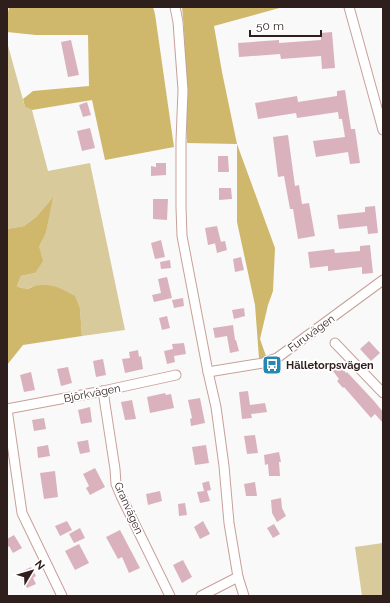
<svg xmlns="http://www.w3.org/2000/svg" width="390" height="603" viewBox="0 0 390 603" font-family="Raleway,sans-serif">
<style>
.green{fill:#d8ca9b}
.forest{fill:#cfb86b}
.building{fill:#dab2be}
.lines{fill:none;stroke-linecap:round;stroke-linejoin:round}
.minor-casing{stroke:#c8a099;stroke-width:11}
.minor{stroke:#fff;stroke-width:9}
.labels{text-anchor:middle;stroke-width:3.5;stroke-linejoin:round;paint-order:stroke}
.street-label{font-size:11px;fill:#2e1f1d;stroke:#fff}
.poi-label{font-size:11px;font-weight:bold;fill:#2e1f1d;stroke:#fff;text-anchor:start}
</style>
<rect width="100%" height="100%" fill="#f9f9f9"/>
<g class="green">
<path d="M7,42L25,107L32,110L48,171L90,163L125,330L82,336L80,309L41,285L25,289L17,286L21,276L35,273L39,247L46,233L52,198L36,217L24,226L7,229Z"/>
<path d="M383,543V596H362L355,547Z"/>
</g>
<g class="forest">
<path d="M9,7H153L155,14L174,147L105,160L92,100L32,110L25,107L23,99L33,91L89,86L88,35H36L7,32V18Z"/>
<path d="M182,7H283L214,26L222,72L237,144L275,248L273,291L268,305L260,339L267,359L259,358L255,305L237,222V144L187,143L184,28Z"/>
<path d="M53,197L46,233L39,247L43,261L35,273L21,276L17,286C30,292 29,286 41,285C55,284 64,290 75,296L80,309L82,336L23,345L7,365V229L24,226L36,217Z"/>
</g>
<g class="building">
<path d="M332,32L335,68L322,69L321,56L281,59L280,54L239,57L238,43L279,40V43L321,40V33Z"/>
<path d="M71,40L79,75L68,77L61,42Z"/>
<path d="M345,90L351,129H355L360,163L350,164L348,152L316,157L313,141L345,137L342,119H339L338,112L297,118L296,113L258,119L255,103L297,96L298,102L337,96V91Z"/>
<path d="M87,102L91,115L83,117L79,105Z"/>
<path d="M90,128L95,148L82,151L77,131Z"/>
<path d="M288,135L295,186L299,185L302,204L309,203L315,236L298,239L293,209H290L284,176L278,177L273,137Z"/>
<path d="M218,156H228L229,172H218Z"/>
<path d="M156,163H166V175L151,176V166L156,167Z"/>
<path d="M219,188H231L232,199L219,200Z"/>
<path d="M153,199H168L167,220L153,219Z"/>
<path d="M375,206L378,233L368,234L367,226L339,229L337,215L365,212V207Z"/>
<path d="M217,226L221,242L208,245L205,228Z"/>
<path d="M161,240L165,257L155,259L151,243Z"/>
<path d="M225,241L227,250L217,253L215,243Z"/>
<path d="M370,245L373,273L362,274V267L328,271V266L310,268L308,252L334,249L335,253L360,251V246Z"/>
<path d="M241,257L244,270L235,272L233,259Z"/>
<path d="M170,260L171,268L161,269L160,262Z"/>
<path d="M167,277L172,298L154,302L152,295L161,293L158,279Z"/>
<path d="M183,298L184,306L174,308L172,300Z"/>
<path d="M244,308L245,316L234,319L232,310Z"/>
<path d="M167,316L170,328L162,330L159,318Z"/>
<path d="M233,325L235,340H236L239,351L230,353L227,336L215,338L213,328Z"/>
<path d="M369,341L380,353L371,361L360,349Z"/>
<path d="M184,343L186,354L174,356L175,362L167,364L164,351L173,349L172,344Z"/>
<path d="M138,350L139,357L141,356L143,369L125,373L122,359L130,358L129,352Z"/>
<path d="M103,359L106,375L96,377L93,361Z"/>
<path d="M337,361L346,373L347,372L374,401L383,412V423L375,414L371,418L344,387L343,388L337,381L339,379L330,367Z"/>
<path d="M68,367L72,383L61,386L57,369Z"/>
<path d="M31,372L35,390L24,392L20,375Z"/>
<path d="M248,391L250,405L265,403L267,412L251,414L252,418L242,419L239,392Z"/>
<path d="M165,393L166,395L171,394L174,408L150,413L147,397Z"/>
<path d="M200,398L205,423L191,426L190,419L192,418L188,400Z"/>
<path d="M132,400L136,419L125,420L121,402Z"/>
<path d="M90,407L92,422L81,424L78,410Z"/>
<path d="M44,418L46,429L34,431L32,420Z"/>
<path d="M255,435L258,453L247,454L244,436Z"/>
<path d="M88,440L90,452L80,454L77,442Z"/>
<path d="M48,445L50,456L38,458L37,447Z"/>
<path d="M206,445L209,463L195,465L192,447Z"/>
<path d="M279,452L281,462H279L280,476H269L268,464L265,465L264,455Z"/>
<path d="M95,468L105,487L90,495L86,488L89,486L83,474Z"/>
<path d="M55,471L58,497L44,499L40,473Z"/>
<path d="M209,481L211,490L207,491L210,501L200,503L197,492L204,491L202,483Z"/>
<path d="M255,482L257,496H246L244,484Z"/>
<path d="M160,491L162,501L148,505L146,494Z"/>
<path d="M281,498L282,508L286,516L277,522L272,513L271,500Z"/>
<path d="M185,503L187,515L179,516L178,504Z"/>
<path d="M67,521L72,530L60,536L55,526Z"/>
<path d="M203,521L210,534L200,539L194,527Z"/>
<path d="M274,524L280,534L273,538L267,528Z"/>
<path d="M80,528L85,538L74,543L69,534Z"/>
<path d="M120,530L140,568L129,573L122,557L118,559L106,537Z"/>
<path d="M14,535L22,548L13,553L9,546L7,548V539Z"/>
<path d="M79,544L89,563L75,570L65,551Z"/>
<path d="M183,560L192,577L182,583L173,565Z"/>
<path d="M31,567L36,576L33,578L36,584L27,588L19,573Z"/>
</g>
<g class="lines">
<g class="minor-casing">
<g id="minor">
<path d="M175,7L178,22L183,90L181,141V207L182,236L208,372L216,407L224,466L229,523L238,577L244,596"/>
<path d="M349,7L383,130"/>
<path d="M335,343L383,393"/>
<path d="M208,372L263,363L277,358L383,280"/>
<path d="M103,391L115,469L116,484L121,496L170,596"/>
<path d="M62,596L22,513L7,409L103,391L176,375"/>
<path d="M201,596L238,577"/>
</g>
</g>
<use href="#minor" class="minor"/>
</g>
<defs>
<g id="bus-square" transform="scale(1)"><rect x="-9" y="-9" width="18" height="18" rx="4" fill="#2488b2" stroke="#fff"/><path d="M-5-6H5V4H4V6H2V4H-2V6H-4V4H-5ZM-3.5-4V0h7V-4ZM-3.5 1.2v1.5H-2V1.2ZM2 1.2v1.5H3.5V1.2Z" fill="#fff"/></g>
</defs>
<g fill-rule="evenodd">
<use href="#bus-square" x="272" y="365"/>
</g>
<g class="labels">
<g class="street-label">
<text transform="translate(311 333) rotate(-36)" y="4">Furuvägen</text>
<text transform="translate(92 393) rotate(-11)" y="4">Björkvägen</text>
<text transform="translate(129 508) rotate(66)" y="4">Granvägen</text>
</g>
<g class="poi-label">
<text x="286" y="369">Hälletorpsvägen</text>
</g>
</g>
<rect width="390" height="603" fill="none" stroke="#2e1f1d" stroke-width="16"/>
<g transform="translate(32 571) rotate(52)" stroke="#ffffff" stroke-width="3" paint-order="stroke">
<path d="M0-3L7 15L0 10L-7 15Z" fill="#2e1f1d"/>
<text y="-6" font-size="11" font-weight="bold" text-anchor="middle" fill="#2e1f1d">N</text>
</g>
<path d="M250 30v6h71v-6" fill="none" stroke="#2e1f1d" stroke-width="2"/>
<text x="256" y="30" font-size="12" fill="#2e1f1d" stroke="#ffffff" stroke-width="3" paint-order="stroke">50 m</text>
</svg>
